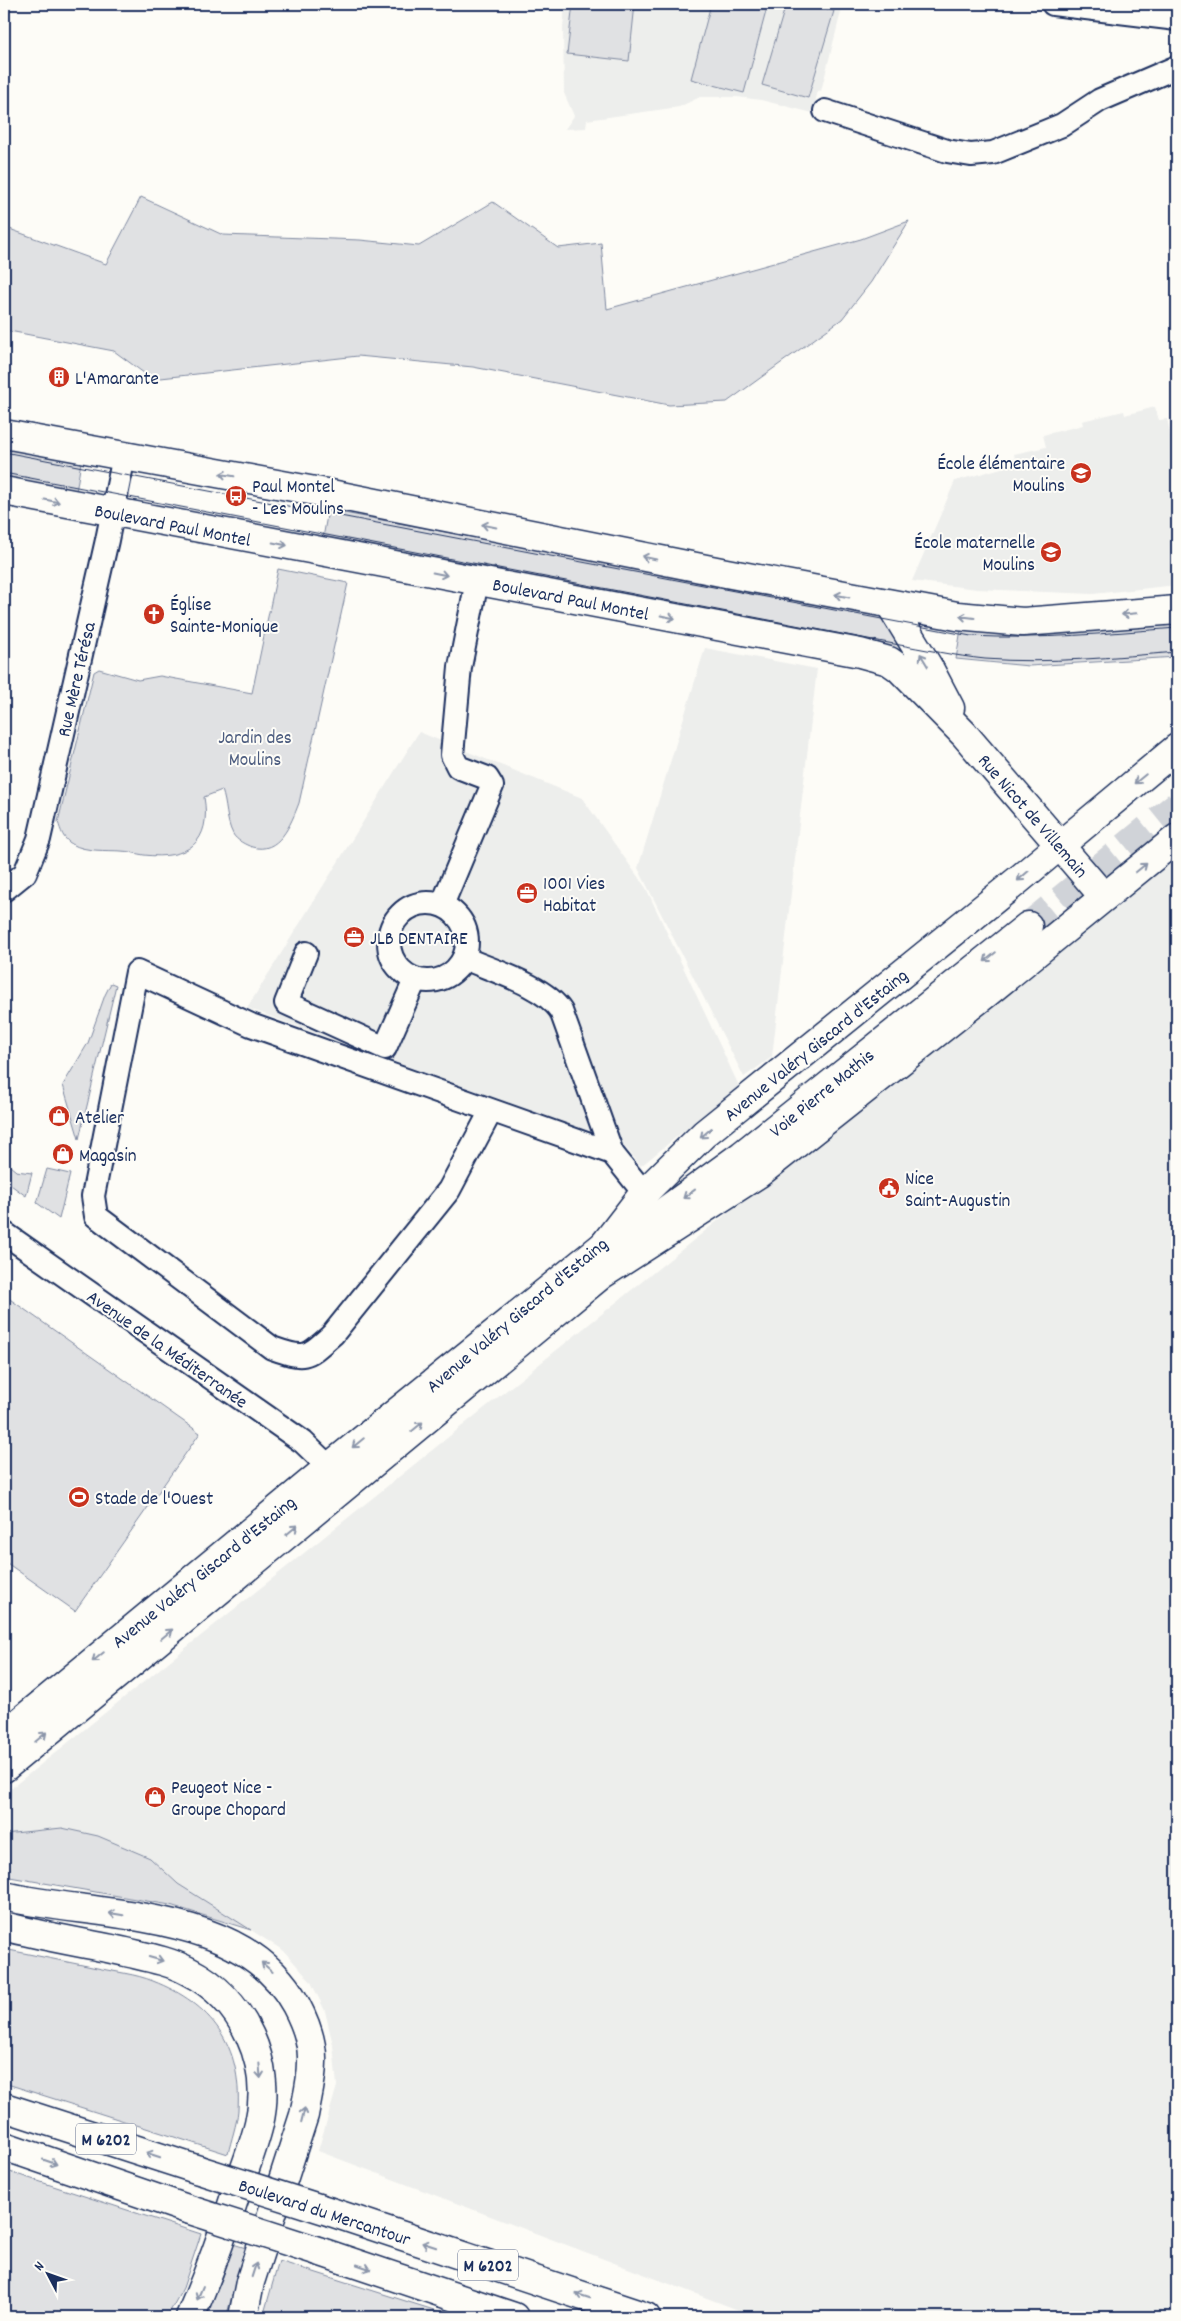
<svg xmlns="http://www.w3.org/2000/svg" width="1181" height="2321" viewBox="0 0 1181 2321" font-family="Dekko,sans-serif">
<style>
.built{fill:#edeeec}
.green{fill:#e0e1e3;stroke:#7e88a0}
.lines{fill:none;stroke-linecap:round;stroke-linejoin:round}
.highway-tunnel{stroke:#d0d3d8;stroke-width:28;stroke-dasharray:28 14;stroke-linecap:butt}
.minor-casing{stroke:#1b2f5e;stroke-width:26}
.major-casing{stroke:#1b2f5e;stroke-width:31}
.highway-casing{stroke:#1b2f5e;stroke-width:31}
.minor{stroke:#fdfcf7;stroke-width:22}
.major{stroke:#fdfcf7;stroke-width:28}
.highway{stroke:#fdfcf7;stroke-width:28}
.tram{stroke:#1b2f5e;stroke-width:1}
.major-bridge-casing{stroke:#1b2f5e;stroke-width:31;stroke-linecap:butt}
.major-bridge{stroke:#fdfcf7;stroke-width:28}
.oneway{stroke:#8c96aa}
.labels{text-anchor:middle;stroke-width:4;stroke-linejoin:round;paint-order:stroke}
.shield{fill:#fdfcf7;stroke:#5f6c8c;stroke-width:1}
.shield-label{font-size:18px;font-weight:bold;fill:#1b2f5e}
.poi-label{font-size:19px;fill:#1b2f5e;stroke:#fdfcf7;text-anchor:start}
.street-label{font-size:19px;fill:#1b2f5e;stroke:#fdfcf7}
.park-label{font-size:19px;fill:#4c5c7f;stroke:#fdfcf7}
</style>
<rect width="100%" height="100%" fill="#fdfcf7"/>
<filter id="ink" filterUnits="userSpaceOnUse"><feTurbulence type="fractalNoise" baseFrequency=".02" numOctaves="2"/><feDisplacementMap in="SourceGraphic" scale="10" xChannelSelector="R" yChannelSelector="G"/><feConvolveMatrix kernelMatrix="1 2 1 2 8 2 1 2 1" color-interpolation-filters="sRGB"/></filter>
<g filter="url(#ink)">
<g class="built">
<path d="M565,4H843L821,91L818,90L813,113L761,100L737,97H700L679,107L587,120L586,128L565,129L574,116L564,93L563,28Z"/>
<path d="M1155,407L1159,420L1167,419L1177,464V585L1093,594L977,589L912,581L955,481L1016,464L1014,454L1046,447L1043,435L1083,425L1082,421L1124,411L1125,415Z"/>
<path d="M705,648L817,669L772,1057L744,1077L638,868Z"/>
<path d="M419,732L582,798L646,888L739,1086L641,1166L626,1148L597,1131L583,1130L247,1008Z"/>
<path d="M1177,852V2317H757L318,2151L337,2086L333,2045L325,2011L311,1982L284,1951L178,1884L150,1858L98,1836L62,1828L4,1834V1794Z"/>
</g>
<g class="green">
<path d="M573,4H635L629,61L567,54Z"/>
<path d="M711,4H768L744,93L691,79Z"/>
<path d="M786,4H808L834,11L808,98L762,85Z"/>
<path d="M141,197L223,235L360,240L419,246L493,202L558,248L601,243L607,309L861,239L909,221L871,282L842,319L727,402L669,405L473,367L358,356L152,379L114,351L4,330V227L106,264Z"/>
<path d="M4,447L81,462L76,492L4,478Z"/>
<path d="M328,510L874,612L883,616L912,652L323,538Z"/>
<path d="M278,569L348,583L299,803C291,824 279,855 252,847C246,845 236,840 233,834C226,821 227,804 222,790L204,797C212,843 187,860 144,855C136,854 129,851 121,851C106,850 85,852 72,844C63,839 61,831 58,822L94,672L99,669L138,680L160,676L252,693Z"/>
<path d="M1177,624V657L1029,666L956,659L961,629L1039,634Z"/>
<path d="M111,983L116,985L79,1139L63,1085L88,1043L105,995Z"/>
<path d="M4,1161L16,1171L32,1173L26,1196L4,1180Z"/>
<path d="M47,1169L70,1174L59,1219L37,1203Z"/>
<path d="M4,1295L200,1433L75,1611L4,1561Z"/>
<path d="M62,1828L98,1836L150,1858L178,1884L251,1930L170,1905L4,1876V1834Z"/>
<path d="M4,1949C35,1955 66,1962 97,1968C115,1972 136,1974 153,1981C212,2004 242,2045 238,2110C237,2124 231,2140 228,2154L4,2083Z"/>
<path d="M4,2170L201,2234L183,2288L167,2317H4Z"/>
<path d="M233,2244L246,2248L226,2317H205L223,2277Z"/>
<path d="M279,2261L456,2317H263Z"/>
</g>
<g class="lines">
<path class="highway-tunnel" d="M1028,926L1177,805"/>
<g class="minor-casing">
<g id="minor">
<path d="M1053,4L1177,19"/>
<path d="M825,111L947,151L971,155L993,153L1062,125L1100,100L1177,67"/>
<path d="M4,890L25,873L39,839L107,540L124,456"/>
<circle cx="428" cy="942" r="39"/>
<path d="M442,905L492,786L487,778L458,767L452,755L460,667L477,581"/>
<path d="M306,953L286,1003L385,1048L415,980"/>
<path d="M464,958C493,971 544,985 561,1011L612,1153"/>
<path d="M491,1111L449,1190L333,1334C306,1358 306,1360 272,1348L96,1216L93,1196L137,972L251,1025L612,1153L644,1193"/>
<path d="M4,1233L303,1442L329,1467"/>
</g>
</g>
<g class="major-casing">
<g id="major">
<path d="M4,434L326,493L726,573L957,616L1023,622L1177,610"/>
<path d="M4,491L860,653L889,661L899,668L964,734L1104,897"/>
<path d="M890,604L929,668L950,708"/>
<path d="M4,1735L329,1467L604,1245L644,1193L704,1134L1017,881L1177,748"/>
<path d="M4,1768L601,1275L758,1174L988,992L1177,838"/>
<path d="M4,2107L199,2170"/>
<path d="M4,2146L187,2209"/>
<path d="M331,2212L646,2317"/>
<path d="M318,2251L514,2317"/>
</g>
</g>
<g class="highway-casing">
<g id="highway">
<path d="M604,1245L658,1216L742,1155L1028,926"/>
<path d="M4,1896C98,1918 244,1907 296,2005C305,2022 313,2042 312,2062C312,2080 307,2098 304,2115L250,2282L243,2317"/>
<path d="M4,1926C44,1937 86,1943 126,1952C147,1957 169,1961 188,1971C244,1999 273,2064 259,2124C253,2149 243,2173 235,2196C222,2237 207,2278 190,2317"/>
</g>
</g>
<use href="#minor" class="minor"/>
<use href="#major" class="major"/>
<use href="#highway" class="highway"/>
<g class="tram">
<path d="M4,452L971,636C1040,640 1109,633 1177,628"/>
<path d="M4,473L894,644C924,649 955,656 985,659C1049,664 1114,657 1177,652"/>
</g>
<g class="major-bridge-casing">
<g id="major-bridge">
<path d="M199,2170L331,2212"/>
<path d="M187,2209L318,2251"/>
</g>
</g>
<use href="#major-bridge" class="major-bridge"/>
</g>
<defs><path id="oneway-shaft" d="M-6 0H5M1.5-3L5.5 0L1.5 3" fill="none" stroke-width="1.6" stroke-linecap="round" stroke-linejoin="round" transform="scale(1.25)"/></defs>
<g class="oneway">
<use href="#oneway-shaft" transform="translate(227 475) rotate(-170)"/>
<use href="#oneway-shaft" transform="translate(52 501) rotate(11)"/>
<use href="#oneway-shaft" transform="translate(489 526) rotate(-169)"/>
<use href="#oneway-shaft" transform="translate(280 544) rotate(11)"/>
<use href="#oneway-shaft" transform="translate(649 558) rotate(-169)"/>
<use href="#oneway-shaft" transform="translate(440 574) rotate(11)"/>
<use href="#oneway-shaft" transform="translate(842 596) rotate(-169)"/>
<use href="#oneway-shaft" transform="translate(1129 614) rotate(175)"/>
<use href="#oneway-shaft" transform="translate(668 617) rotate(11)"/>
<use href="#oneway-shaft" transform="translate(967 617) rotate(-173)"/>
<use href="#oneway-shaft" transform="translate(924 660) rotate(-121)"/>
<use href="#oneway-shaft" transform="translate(1140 779) rotate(141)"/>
<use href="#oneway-shaft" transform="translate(1141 868) rotate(-39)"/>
<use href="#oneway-shaft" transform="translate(1023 876) rotate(139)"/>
<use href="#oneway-shaft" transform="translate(990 957) rotate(141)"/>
<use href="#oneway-shaft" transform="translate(706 1133) rotate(139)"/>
<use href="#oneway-shaft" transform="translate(689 1194) rotate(144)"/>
<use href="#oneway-shaft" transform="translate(417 1427) rotate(-40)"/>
<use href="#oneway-shaft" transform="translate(358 1443) rotate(141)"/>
<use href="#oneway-shaft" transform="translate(292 1530) rotate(-40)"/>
<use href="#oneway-shaft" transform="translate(167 1634) rotate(-40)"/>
<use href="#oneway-shaft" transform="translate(98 1657) rotate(141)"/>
<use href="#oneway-shaft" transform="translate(41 1737) rotate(-40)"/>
<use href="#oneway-shaft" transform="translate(116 1914) rotate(-170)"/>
<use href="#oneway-shaft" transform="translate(156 1959) rotate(16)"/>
<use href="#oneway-shaft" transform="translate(267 1967) rotate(-139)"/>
<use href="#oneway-shaft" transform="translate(260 2071) rotate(85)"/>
<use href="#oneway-shaft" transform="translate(303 2115) rotate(-76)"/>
<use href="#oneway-shaft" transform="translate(153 2155) rotate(-162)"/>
<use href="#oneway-shaft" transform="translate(50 2162) rotate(19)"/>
<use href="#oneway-shaft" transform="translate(429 2245) rotate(-162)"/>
<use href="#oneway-shaft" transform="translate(364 2267) rotate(19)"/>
<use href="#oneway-shaft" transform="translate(254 2270) rotate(-72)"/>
<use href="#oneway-shaft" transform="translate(200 2293) rotate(113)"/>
<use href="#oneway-shaft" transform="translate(583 2296) rotate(-162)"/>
</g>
</g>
<defs>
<g id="building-disc" transform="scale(1.125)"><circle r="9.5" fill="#c8321e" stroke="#fdfcf7"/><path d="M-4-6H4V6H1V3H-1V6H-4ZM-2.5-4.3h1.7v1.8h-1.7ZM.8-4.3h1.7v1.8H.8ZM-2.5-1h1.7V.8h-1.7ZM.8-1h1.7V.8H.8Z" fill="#fff"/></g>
<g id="school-disc" transform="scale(1.125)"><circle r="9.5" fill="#c8321e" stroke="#fdfcf7"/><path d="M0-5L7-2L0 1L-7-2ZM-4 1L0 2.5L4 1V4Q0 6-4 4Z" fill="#fff"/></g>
<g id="bus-disc" transform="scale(1.125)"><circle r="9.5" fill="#c8321e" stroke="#fdfcf7"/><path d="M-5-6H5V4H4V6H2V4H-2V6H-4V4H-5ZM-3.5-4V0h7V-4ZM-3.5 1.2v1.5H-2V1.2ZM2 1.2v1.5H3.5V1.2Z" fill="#fff"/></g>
<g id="church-disc" transform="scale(1.125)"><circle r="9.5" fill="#c8321e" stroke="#fdfcf7"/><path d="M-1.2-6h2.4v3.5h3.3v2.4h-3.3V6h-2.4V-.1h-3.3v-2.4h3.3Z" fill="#fff"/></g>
<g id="office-disc" transform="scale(1.125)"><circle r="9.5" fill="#c8321e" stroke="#fdfcf7"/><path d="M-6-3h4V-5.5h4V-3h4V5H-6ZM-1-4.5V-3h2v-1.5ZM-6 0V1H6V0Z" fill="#fff"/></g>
<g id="shop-disc" transform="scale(1.125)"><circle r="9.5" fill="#c8321e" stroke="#fdfcf7"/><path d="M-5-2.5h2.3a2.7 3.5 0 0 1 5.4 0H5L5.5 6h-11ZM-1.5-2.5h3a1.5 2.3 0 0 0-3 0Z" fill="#fff"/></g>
<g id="civic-disc" transform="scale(1.125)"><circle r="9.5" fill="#c8321e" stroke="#fdfcf7"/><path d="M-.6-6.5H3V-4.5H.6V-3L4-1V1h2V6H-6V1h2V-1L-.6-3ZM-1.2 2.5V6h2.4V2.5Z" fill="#fff"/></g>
<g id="stadium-disc" transform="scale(1.125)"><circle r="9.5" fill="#c8321e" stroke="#fdfcf7"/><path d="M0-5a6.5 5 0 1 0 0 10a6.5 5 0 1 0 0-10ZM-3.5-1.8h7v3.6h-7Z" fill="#fff"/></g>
</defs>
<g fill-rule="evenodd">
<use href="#building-disc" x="59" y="377"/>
<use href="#school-disc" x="1081" y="473"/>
<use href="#bus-disc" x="236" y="496"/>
<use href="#school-disc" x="1051" y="552"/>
<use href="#church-disc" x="154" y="614"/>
<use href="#office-disc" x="527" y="893"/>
<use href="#office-disc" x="354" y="937"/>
<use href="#shop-disc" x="59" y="1116"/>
<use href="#shop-disc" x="63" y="1154"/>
<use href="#civic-disc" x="889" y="1188"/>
<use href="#stadium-disc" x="79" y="1497"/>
<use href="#shop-disc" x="155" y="1797"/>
</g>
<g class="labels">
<g class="shield">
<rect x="76" y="2123.5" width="60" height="31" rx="4"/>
<rect x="458" y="2249.5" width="60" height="31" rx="4"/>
</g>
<g class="shield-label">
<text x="106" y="2145">M 6202</text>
<text x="488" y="2271">M 6202</text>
</g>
<g class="poi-label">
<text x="75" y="384">L'Amarante</text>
<text x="1065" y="469" text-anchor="end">École élémentaire<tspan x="1065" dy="22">Moulins</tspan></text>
<text x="252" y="492">Paul Montel<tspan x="252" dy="22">- Les Moulins</tspan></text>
<text x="1035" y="548" text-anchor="end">École maternelle<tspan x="1035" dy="22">Moulins</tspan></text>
<text x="170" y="610">Église<tspan x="170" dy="22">Sainte-Monique</tspan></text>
<text x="543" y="889">1001 Vies<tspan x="543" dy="22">Habitat</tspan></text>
<text x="370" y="944">JLB DENTAIRE</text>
<text x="75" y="1123">Atelier</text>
<text x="79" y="1161">Magasin</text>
<text x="905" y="1184">Nice<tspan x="905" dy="22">Saint-Augustin</tspan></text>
<text x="95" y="1504">Stade de l'Ouest</text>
<text x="171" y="1793">Peugeot Nice -<tspan x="171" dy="22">Groupe Chopard</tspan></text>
</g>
<g class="street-label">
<text transform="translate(173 524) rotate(11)" y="7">Boulevard Paul Montel</text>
<text transform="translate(571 598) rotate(11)" y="7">Boulevard Paul Montel</text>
<text transform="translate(75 679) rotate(-77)" y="7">Rue Mère Térésa</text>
<text transform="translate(1034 815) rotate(49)" y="7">Rue Nicot de Villemain</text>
<text transform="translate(815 1044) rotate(-39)" y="7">Avenue Valéry Giscard d'Estaing</text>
<text transform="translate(821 1092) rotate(-39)" y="7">Voie Pierre Mathis</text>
<text transform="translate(516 1314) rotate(-40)" y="7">Avenue Valéry Giscard d'Estaing</text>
<text transform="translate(168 1348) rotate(35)" y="7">Avenue de la Méditerranée</text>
<text transform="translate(203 1571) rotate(-39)" y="7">Avenue Valéry Giscard d'Estaing</text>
<text transform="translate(325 2211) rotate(18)" y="7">Boulevard du Mercantour</text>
</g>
<g class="park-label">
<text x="255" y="743">Jardin des<tspan x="255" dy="22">Moulins</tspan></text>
</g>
</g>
<rect width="1181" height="2321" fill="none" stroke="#fdfcf7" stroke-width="20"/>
<rect x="10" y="10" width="1161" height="2301" fill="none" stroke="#1b2f5e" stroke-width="2" filter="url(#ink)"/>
<g transform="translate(48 2274) rotate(311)" stroke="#fdfcf7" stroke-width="4" paint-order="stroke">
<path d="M0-4L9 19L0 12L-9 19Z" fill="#1b2f5e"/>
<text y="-8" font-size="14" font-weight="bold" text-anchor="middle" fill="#1b2f5e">N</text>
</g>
</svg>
